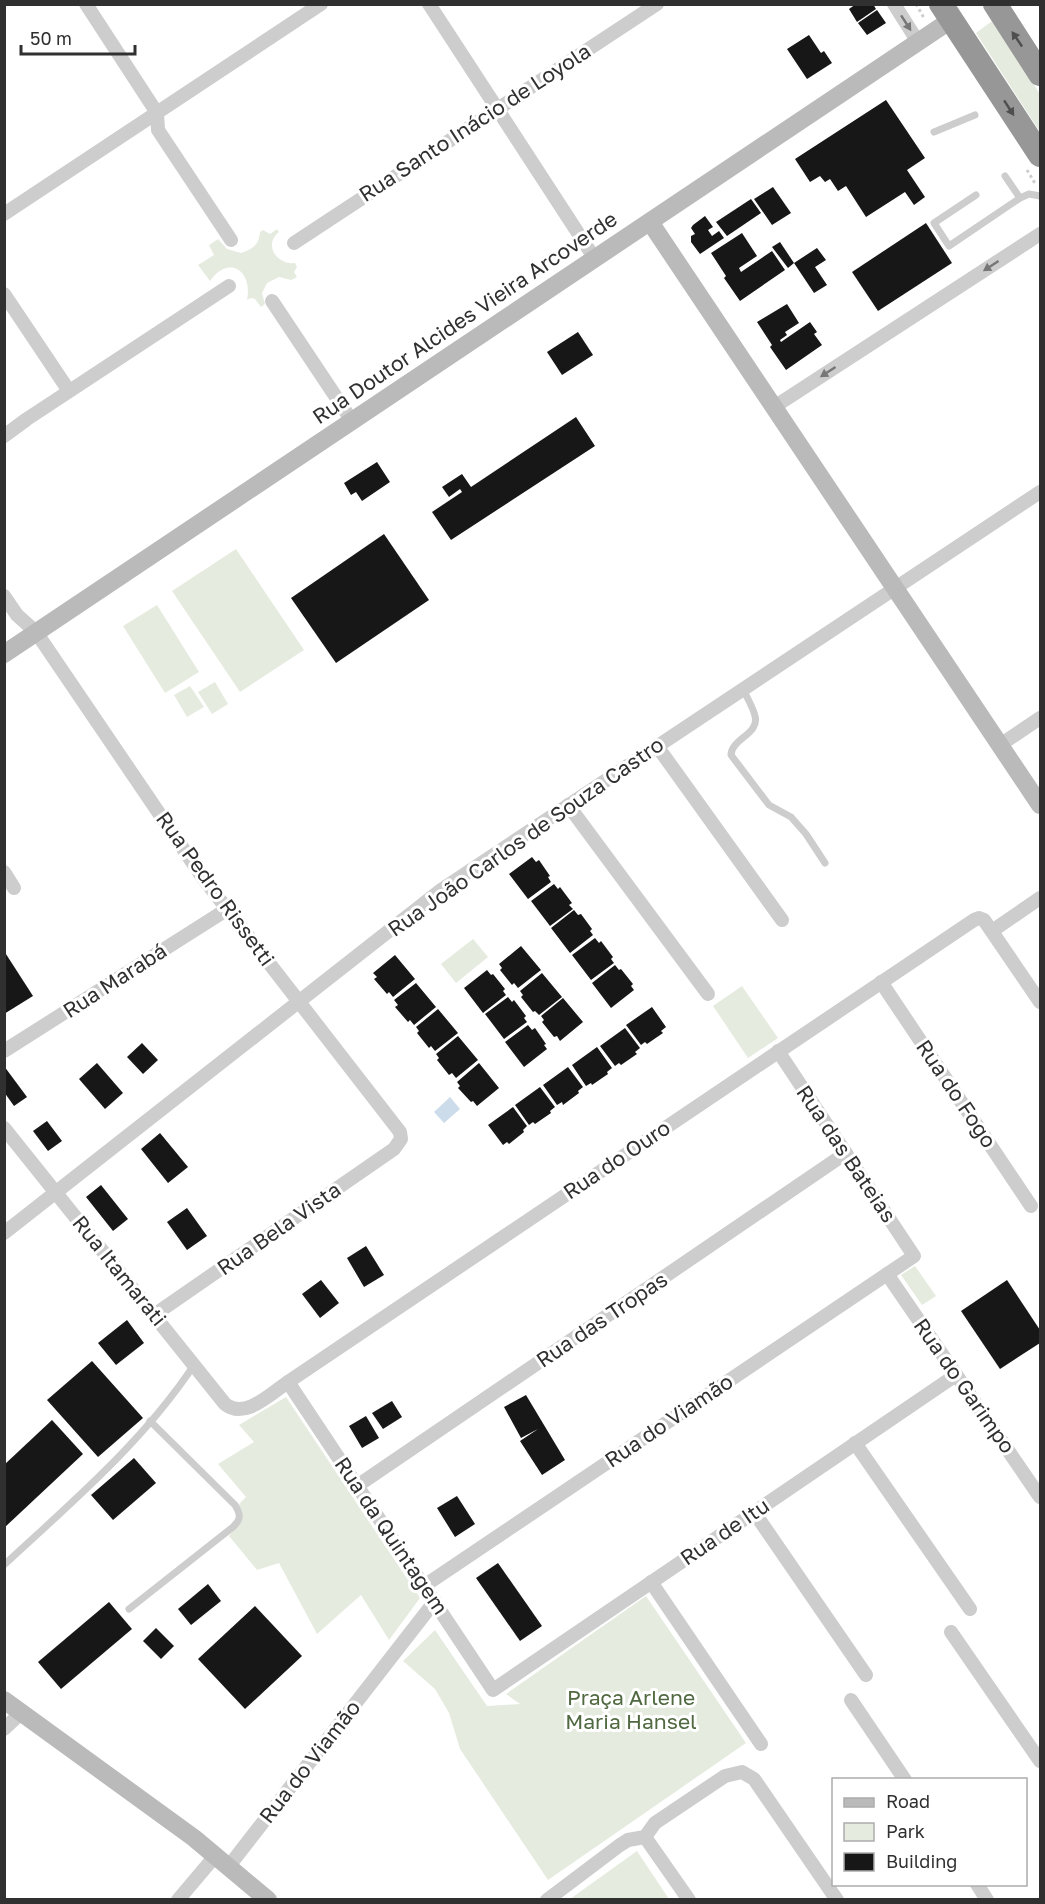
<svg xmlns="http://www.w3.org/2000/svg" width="1045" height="1904" viewBox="0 0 1045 1904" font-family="'Golos Text',sans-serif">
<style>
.green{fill:#e5ecdf}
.water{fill:#ccdcea}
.building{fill:#171717}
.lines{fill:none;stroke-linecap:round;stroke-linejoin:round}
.path{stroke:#cdcdcd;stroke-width:3;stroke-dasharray:3 3;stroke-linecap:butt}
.lane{stroke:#cdcdcd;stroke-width:7}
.street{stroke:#cdcdcd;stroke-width:14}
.secondary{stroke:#bababa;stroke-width:18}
.highway{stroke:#979797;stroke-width:24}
.oneway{fill:#777}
.oneway2{fill:#4f4f4f}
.labels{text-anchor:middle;stroke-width:6;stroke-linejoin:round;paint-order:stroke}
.street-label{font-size:21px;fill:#303030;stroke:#fff}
.park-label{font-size:21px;fill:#506940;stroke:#fff}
</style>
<rect width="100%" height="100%" fill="#fff"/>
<g class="green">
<path d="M992,21L1040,94V132L976,33Z"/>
<path d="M277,229L279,232C263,245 277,265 295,263L297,267L294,272L297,277L291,280L279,277L267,283L262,293L265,304L261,307L255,299L251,298L247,300C253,271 229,254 210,281L198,265L214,255L209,245L218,239L227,249L241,253C253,249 259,245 260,232L263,230L270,234Z"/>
<path d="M236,549L304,650L240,692L172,591Z"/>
<path d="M157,605L199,672L165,693L123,626Z"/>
<path d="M215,682L228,704L212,714L198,692Z"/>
<path d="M190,686L204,707L187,717L174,695Z"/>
<path d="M473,939L488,957L456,983L441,964Z"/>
<path d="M742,986L778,1038L748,1058L713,1006Z"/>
<path d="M915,1266L936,1296L922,1305L901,1275Z"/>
<path d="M286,1397L420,1598L389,1640L361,1595L317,1634L279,1563L257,1570L229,1536L242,1519L239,1504L246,1497L218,1464L254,1442L239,1425Z"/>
<path d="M646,1596L746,1743L548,1880L460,1749L449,1713L435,1689L403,1661L435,1630L487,1706L520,1704L506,1694Z"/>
<path d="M637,1851L669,1899H570Z"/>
</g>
<path class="water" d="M450,1097L460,1109L444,1123L434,1112Z"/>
<g class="building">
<path d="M856,4H873L876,9L857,22L849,9Z"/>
<path d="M877,10L886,23L867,35L858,23Z"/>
<path d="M809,35L821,53L824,51L832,63L807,79L787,49Z"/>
<path d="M886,100L925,158L907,170L925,197L914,205L905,192L866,217L846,186L838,191L830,179L825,182L820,176L810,182L795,159Z"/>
<path d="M773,187L791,213L772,225L754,199Z"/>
<path d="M751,199L761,213L727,236L716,222Z"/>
<path d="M705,216L713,227L708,230L712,236L719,231L724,238L700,254L691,242V236L695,234L691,228L693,225Z"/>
<path d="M926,223L952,263L878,311L852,272Z"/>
<path d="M742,233L757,256L739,268L741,272L772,251L785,270L740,301L724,278L726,276L711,253Z"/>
<path d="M780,242L794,263L788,268L772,247Z"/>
<path d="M817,248L826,260L815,267L827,285L814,293L794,263Z"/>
<path d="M787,304L799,323L785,332L787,335L780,340L781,342L810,322L817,332L814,334L822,345L786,370L770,347L772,345L757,322Z"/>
<path d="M578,332L593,355L562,375L547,352Z"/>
<path d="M576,417L595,446L451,540L432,512L462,492L460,489L449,497L442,487L462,474L471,487Z"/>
<path d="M377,462L390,482L362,501L356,492L351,495L344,483Z"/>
<path d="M384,534L429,600L336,663L291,598Z"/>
<path d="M532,857L536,862L539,860L550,876L548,877L551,882L528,899L509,874Z"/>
<path d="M554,884L558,889L560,887L572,903L569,905L573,909L550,926L531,901Z"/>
<path d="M574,910L578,915L581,914L592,929L590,931L593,935L570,953L551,928Z"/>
<path d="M595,938L599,943L601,941L613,957L611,959L614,963L591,980L572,955Z"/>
<path d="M521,946L541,970L518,988L514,983L512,985L500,970L502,968L499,964Z"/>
<path d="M4,951L33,996L4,1014Z"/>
<path d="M395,955L415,979L393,997L389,992L387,994L374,979L377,977L373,973Z"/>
<path d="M615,965L619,970L621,969L633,984L631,986L634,990L611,1008L592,983Z"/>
<path d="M487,970L491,975L493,974L505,989L503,991L506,995L483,1013L464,988Z"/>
<path d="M542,973L562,997L539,1015L535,1011L533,1012L521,997L523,995L520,991Z"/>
<path d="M416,983L436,1007L414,1025L410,1020L408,1022L395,1007L398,1005L394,1000Z"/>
<path d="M508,997L512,1002L514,1000L526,1016L524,1018L527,1022L504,1039L485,1014Z"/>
<path d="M563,998L583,1022L560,1041L557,1036L554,1037L542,1022L544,1020L541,1016Z"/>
<path d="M652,1007L666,1027L661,1031L663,1033L647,1044L645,1042L641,1045L626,1025Z"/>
<path d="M438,1009L458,1033L435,1051L431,1046L429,1048L417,1033L419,1031L416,1027Z"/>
<path d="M528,1025L532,1030L535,1028L546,1044L544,1045L547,1049L524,1067L505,1042Z"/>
<path d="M625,1028L640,1048L635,1052L637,1054L621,1065L619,1063L615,1066L600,1046Z"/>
<path d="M458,1036L478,1060L456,1078L452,1073L449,1075L437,1060L439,1058L436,1054Z"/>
<path d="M142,1043L158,1060L143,1074L127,1057Z"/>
<path d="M597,1047L612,1068L607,1072L608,1074L592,1085L591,1083L586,1086L572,1065Z"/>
<path d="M97,1063L123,1093L105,1109L79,1079Z"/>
<path d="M479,1063L499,1088L477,1106L473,1101L471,1102L458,1088L460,1086L457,1082Z"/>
<path d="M4,1066L27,1097L14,1106L4,1092Z"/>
<path d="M568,1067L583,1087L578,1091L579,1093L563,1105L562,1102L557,1105L543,1085Z"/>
<path d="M540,1087L555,1107L550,1111L551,1113L535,1124L533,1122L529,1125L515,1105Z"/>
<path d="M513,1107L527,1126L523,1130L524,1132L509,1144L507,1142L503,1145L488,1125Z"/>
<path d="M47,1121L62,1141L48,1151L33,1131Z"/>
<path d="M160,1133L188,1167L168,1183L141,1149Z"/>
<path d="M101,1185L128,1219L113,1231L86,1197Z"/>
<path d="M187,1208L207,1236L187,1250L167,1222Z"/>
<path d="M366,1246L384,1275L364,1287L347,1258Z"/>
<path d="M321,1280L339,1303L320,1318L302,1294Z"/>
<path d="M1007,1280L1040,1330V1343L1000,1369L961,1311Z"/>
<path d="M127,1320L144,1343L116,1365L98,1343Z"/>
<path d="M92,1361L143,1418L98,1457L47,1400Z"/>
<path d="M526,1395L565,1460L542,1475L520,1441L538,1429L521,1438L504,1407Z"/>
<path d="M392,1401L402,1417L383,1429L372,1413Z"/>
<path d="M366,1416L379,1438L362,1448L349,1426Z"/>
<path d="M52,1420L83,1454L4,1528V1465Z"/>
<path d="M134,1458L156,1483L113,1520L91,1495Z"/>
<path d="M457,1496L475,1524L455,1537L437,1508Z"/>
<path d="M498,1563L542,1626L520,1641L476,1578Z"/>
<path d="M208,1584L221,1601L191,1625L178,1609Z"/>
<path d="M109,1602L132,1629L61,1689L38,1662Z"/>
<path d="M255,1606L302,1656L245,1709L198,1659Z"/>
<path d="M156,1628L174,1646L161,1659L143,1641Z"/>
</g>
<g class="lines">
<g class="path">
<path d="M916,4L924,18"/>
<path d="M1027,170L1036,185"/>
</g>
<g class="lane">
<path d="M934,132L975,115"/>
<path d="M1005,176L1020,198L1029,194L1040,196"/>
<path d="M976,195L934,223L949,246L1020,198"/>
<path d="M743,689C747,698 753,707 755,716C760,734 731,739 731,755L769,805L791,817L806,834L825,863"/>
<path d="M4,1565C72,1502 143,1442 194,1365"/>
<path d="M129,1609L233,1527C241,1519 241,1515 235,1505L150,1421"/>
</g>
<g class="street">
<path d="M86,4L157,113L158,130L231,240"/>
<path d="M429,4L595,259"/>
<path d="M894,4L918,42"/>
<path d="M4,214L321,4"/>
<path d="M294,243L657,4"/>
<path d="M4,294L69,391"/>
<path d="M272,301L352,421"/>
<path d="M774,407L1040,234"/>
<path d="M4,436L27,419L229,286"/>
<path d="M4,596L17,615L36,632L203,878L400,1132L401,1139L394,1149L154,1315"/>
<path d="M1000,745L1040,718"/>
<path d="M657,746L782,920"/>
<path d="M568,805L708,994"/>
<path d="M4,872L14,888"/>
<path d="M992,931L1040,898"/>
<path d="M881,982L1031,1206"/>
<path d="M4,1051L226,910"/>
<path d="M4,1128L225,1404C245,1420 270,1394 288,1382L974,920L979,918L984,920L1040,1002"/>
<path d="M4,1233L441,890L1040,492"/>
<path d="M887,1274L1040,1497"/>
<path d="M288,1382L493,1690L956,1375"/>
<path d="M855,1443L970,1609"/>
<path d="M357,1486L846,1153"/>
<path d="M754,1512L866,1675"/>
<path d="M651,1582L761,1744"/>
<path d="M424,1586L914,1256L778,1051"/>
<path d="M951,1632L1040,1761"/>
<path d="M851,1700L905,1780"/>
<path d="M4,1729L21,1713"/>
<path d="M645,1837L689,1900"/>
<path d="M229,1866L435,1601"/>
<path d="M977,1884L987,1900"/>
<path d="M178,1900L216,1855"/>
<path d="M547,1900L620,1845L628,1840L645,1837L655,1823L725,1776L742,1772L754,1779L837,1900"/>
</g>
<g class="secondary">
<path d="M650,222L1040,805"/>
<path d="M4,654L951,20"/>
<path d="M4,1700L194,1838L268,1900"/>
</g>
<g class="highway">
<path d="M941,4L1040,155"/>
<path d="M995,4L1040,74"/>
</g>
</g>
<defs><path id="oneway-solid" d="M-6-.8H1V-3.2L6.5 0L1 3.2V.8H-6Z" transform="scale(1.5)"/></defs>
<g class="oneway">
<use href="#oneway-solid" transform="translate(906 23) rotate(57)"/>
<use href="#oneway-solid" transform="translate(991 266) rotate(147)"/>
<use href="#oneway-solid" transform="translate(828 372) rotate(147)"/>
</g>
<g class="oneway2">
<use href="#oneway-solid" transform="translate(1017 39) rotate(-124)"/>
<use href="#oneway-solid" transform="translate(1009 108) rotate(57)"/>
</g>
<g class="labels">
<g class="street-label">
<text transform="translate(475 123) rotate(-33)" y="7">Rua Santo Inácio de Loyola</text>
<text transform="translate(465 318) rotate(-34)" y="7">Rua Doutor Alcides Vieira Arcoverde</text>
<text transform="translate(526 837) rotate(-35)" y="7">Rua João Carlos de Souza Castro</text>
<text transform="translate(215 889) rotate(54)" y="7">Rua Pedro Rissetti</text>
<text transform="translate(115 981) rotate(-33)" y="7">Rua Marabá</text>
<text transform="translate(956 1094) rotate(56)" y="7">Rua do Fogo</text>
<text transform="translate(846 1154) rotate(56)" y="7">Rua das Bateias</text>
<text transform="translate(617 1160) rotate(-34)" y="7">Rua do Ouro</text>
<text transform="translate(279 1229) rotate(-35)" y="7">Rua Bela Vista</text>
<text transform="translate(119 1271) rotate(51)" y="7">Rua Itamarati</text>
<text transform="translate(602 1320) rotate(-34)" y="7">Rua das Tropas</text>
<text transform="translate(964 1386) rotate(55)" y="7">Rua do Garimpo</text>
<text transform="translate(669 1421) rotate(-34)" y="7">Rua do Viamão</text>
<text transform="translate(725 1532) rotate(-34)" y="7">Rua de Itu</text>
<text transform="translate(391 1536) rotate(56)" y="7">Rua da Quintagem</text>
<text transform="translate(310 1762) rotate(-52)" y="7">Rua do Viamão</text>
</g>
<g class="park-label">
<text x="631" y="1705">Praça Arlene<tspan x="631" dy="24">Maria Hansel</tspan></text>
</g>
</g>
<rect width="1045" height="1904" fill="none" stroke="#303030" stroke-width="12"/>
<rect x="832" y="1778" width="195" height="108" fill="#ffffff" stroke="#acacac" stroke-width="1.5"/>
<rect x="844" y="1798" width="30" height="9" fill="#bababa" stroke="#acacac" stroke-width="1.5"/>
<text x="886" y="1808" font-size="18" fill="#303030">Road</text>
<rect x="844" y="1823" width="30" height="18" fill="#e5ecdf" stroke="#acacac" stroke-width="1.5"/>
<text x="886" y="1838" font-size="18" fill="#303030">Park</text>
<rect x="844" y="1853" width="30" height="18" fill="#171717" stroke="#acacac" stroke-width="1.5"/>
<text x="886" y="1868" font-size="18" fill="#303030">Building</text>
<path d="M21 45v9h114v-9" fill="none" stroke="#303030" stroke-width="3"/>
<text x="30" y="45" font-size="18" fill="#303030" stroke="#ffffff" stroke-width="4.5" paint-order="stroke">50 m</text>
</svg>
